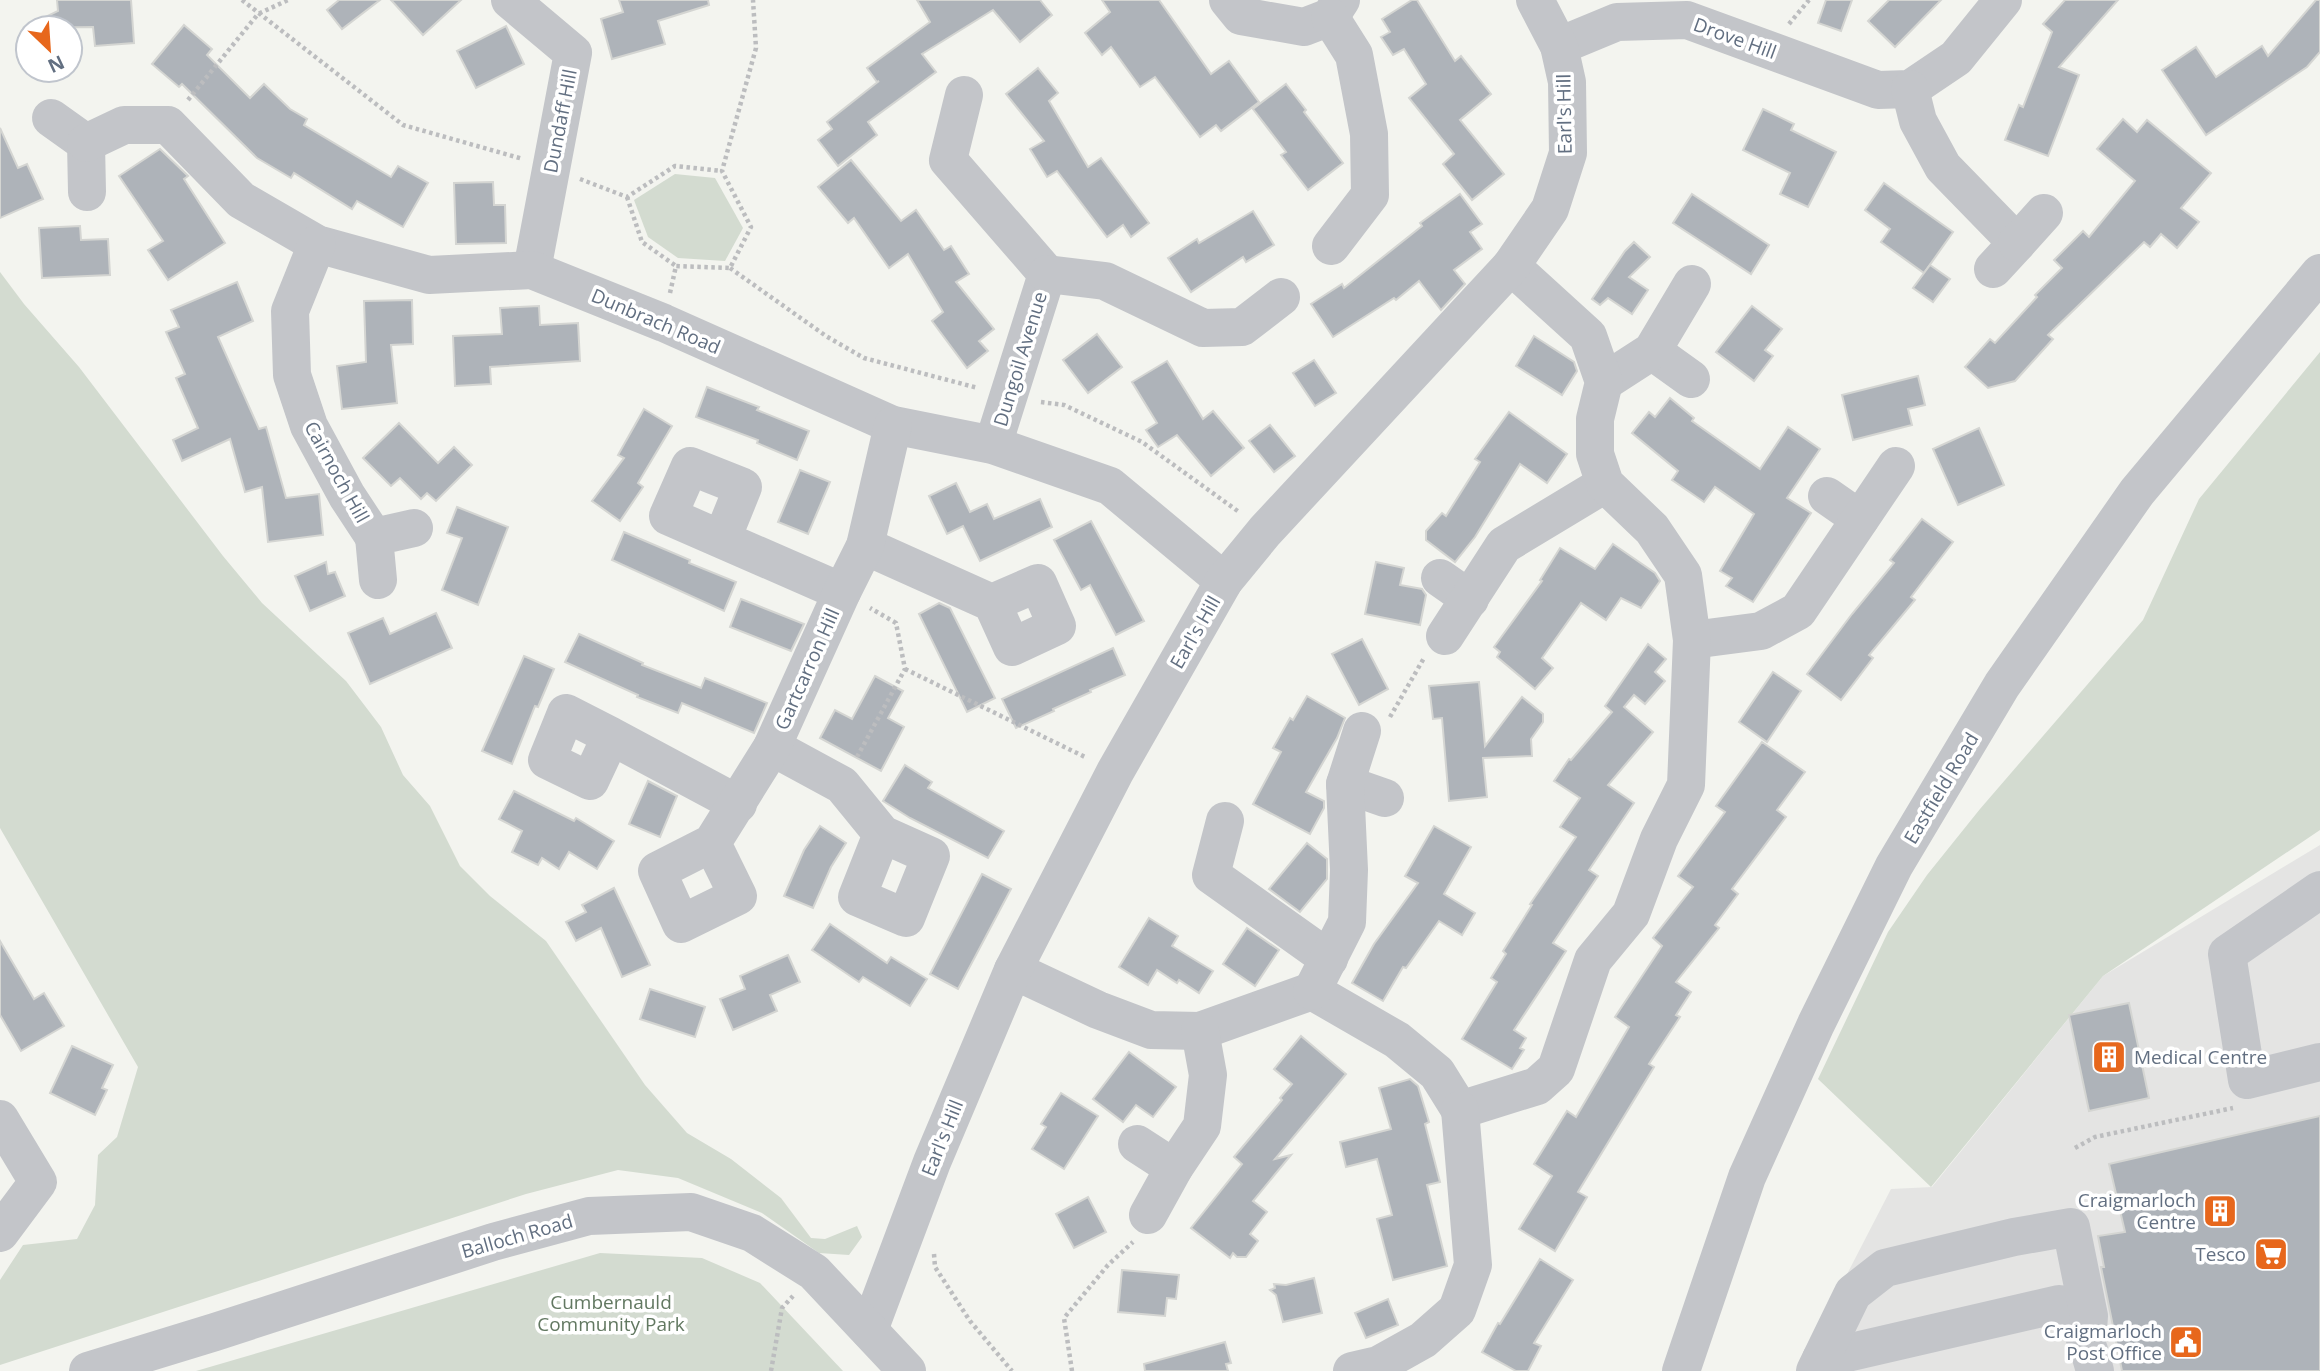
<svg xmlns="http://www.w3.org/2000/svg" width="2320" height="1371" viewBox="0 0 2320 1371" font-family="'Open Sans',sans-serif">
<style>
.built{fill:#e4e4e3}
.green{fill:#d3dbd0}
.building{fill:#aeb3b9;stroke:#d4d5d2;stroke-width:2}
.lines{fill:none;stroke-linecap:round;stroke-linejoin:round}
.path{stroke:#bcbdbf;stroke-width:4.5;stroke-dasharray:3.5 3.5;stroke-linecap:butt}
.minor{stroke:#c3c5c9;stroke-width:38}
.labels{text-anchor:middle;stroke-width:7;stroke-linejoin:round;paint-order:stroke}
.street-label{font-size:19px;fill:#626f81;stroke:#fff}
.poi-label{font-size:19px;fill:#626f81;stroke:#fff;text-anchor:end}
.park-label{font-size:19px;fill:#627861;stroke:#fff}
</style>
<rect width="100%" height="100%" fill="#f3f4ef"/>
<path class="built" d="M2320,845V1371H1797L1891,1189L1932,1187L2103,976Z"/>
<g class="green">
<path d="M675,174L715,178L743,228L725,261L678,258L648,237L634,200Z"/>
<path d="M0,272L24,304L79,367L223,556L262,603L346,681L381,727L403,775L430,806L460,866L490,896L546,941L645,1085L687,1133L731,1159L781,1198L811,1238L825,1239L857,1226L862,1237L849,1255L819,1253L762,1213L678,1178L618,1170L526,1194L0,1365V1280L23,1245L77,1239L95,1205L98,1155L117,1137L138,1067L0,828Z"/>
<path d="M2320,352V830L2103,976L1931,1187L1818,1079L1888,932L1927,875L1980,809L2143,620L2199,499Z"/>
<path d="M600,1253L702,1258L760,1283L843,1371H196Z"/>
</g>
<g class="building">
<path d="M57,0H131L134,43L95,46L93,27L23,28L58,11Z"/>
<path d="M339,0H380L342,29L327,10Z"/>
<path d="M391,0H461L423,35Z"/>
<path d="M619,0H708L709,5L658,21L665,44L612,59L601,19L623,12Z"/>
<path d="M917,0H1040L1052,15L1020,42L993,10L922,54L936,72L868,122L877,135L838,166L818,140L832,129L827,122L879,81L877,82L867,68L930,22Z"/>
<path d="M1102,0H1159L1211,74L1229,61L1259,102L1221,131L1216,125L1200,137L1155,77L1140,87L1111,47L1102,55L1085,33L1110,12Z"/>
<path d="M1412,0H1417L1455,61L1461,56L1491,94L1460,120L1504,174L1472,200L1443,164L1454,154L1409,98L1426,84L1404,49L1393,55L1381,37L1390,32L1382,19Z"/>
<path d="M1826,0H1852L1841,31L1818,23Z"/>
<path d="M1889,0H1941L1895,47L1868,21Z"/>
<path d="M2065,0H2118L2059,67L2079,75L2048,156L2005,140L2019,105L2023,107L2052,32L2043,24Z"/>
<path d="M2316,0H2320V52L2307,67L2206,135L2162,70L2196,47L2216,77L2262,46L2268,56Z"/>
<path d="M184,25L212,49L207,55L250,98L264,84L290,109L307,119L304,125L391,177L398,166L428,183L403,227L357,201L352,209L294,173L291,178L257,158L182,84L179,87L152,64Z"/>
<path d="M506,26L524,64L476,88L457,51Z"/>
<path d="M1038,68L1058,93L1049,101L1088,167L1101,158L1149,223L1131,237L1123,225L1107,237L1057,171L1047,177L1030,149L1044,141L1006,94Z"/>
<path d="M1286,84L1306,110L1304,112L1343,163L1308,190L1281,155L1286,152L1253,109Z"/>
<path d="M1763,109L1794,124L1791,130L1836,152L1808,207L1780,194L1790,173L1743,150Z"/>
<path d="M2123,119L2137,132L2147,120L2211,173L2181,208L2199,222L2177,248L2161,234L2150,247L2144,242L2048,335L2053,339L2015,381L1988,388L1965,367L1990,339L1995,343L2037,297L2035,295L2062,268L2054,260L2083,231L2089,237L2135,181L2097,149Z"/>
<path d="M0,128L18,168L27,164L43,199L0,218Z"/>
<path d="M160,149L188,176L184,179L225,243L168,280L148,250L163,241L119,176Z"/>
<path d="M851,160L901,221L916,210L944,250L951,246L969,274L956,282L994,329L979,341L988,351L967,368L932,321L943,312L908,254L889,268L854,218L848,223L818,187Z"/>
<path d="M493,182L494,205H505L506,243L456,244L454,183Z"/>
<path d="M1884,183L1953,232L1924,273L1881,242L1890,229L1865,210Z"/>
<path d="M1460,194L1482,224L1470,232L1482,249L1454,270L1465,284L1441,310L1419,281L1396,300L1394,298L1333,337L1311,304L1342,284L1344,288L1422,226L1420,223Z"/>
<path d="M1692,194L1769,245L1751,274L1673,223Z"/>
<path d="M1253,211L1274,245L1246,262L1243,257L1191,292L1168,258L1197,239L1199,243Z"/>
<path d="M80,226L81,240L108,239L110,275L42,278L39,228Z"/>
<path d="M1634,242L1650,257L1629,277L1648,290L1632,314L1608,298L1600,305L1592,299L1625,251Z"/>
<path d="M1930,265L1950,279L1933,302L1913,288Z"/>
<path d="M237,282L253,321L218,337L259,429L266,427L286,498L319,494L323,535L268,542L262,487L245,492L230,439L182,461L173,440L198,428L176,378L185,374L166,332L179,327L171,310Z"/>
<path d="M412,300L413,344L391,345L397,403L342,409L337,366L366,362L364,301Z"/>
<path d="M539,306L540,325L578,323L580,361L490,367L491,384L455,386L453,336L502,334L500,308Z"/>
<path d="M1752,306L1782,329L1765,350L1773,356L1754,381L1716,352Z"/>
<path d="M1097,334L1122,367L1088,393L1063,360Z"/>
<path d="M1534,336L1574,362L1577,371L1562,395L1516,366Z"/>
<path d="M1314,360L1336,393L1315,406L1293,373Z"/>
<path d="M1167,361L1203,419L1213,411L1244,448L1211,476L1177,435L1158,447L1146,430L1157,423L1132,382Z"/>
<path d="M1918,376L1925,405L1908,409L1912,425L1853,440L1842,395Z"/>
<path d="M707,387L759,407L757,410L809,431L797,460L757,443L758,440L696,417Z"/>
<path d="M1670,398L1694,418L1692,421L1760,469L1788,427L1820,449L1787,498L1811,513L1753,602L1726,586L1732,578L1720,571L1754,514L1715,487L1704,502L1672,480L1678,471L1632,433L1649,412L1655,417Z"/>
<path d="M644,409L672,426L638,483L643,487L620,521L592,501L624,458L618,455Z"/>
<path d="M1509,412L1567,454L1547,483L1520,464L1475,537L1455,562L1426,540V531L1442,513L1446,516L1480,462L1475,459Z"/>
<path d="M399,423L438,463L454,447L472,465L436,501L427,493L421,499L400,478L391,486L363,458Z"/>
<path d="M1270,425L1295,456L1274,472L1249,441Z"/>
<path d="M1979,428L2004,485L1958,505L1933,449Z"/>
<path d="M800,470L830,482L808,534L778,522Z"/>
<path d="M956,483L970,512L987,504L994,519L1040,499L1052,527L980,561L963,526L947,534L929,496Z"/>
<path d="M457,507L508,527L478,605L442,590L462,538L447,533Z"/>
<path d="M1922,519L1953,542L1911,597L1915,600L1869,655L1873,658L1841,700L1807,674L1852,614L1894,563L1890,560Z"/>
<path d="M1091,521L1144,621L1116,635L1090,585L1081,590L1054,540Z"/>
<path d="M624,532L690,560L689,563L736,582L724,611L612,560Z"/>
<path d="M1613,544L1655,573L1660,581L1641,608L1621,598L1606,620L1581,603L1542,658L1553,668L1535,689L1497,657L1500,652L1494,647L1542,581L1540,580L1560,548L1595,569Z"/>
<path d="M326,562L328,574L335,572L345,596L310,611L295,576Z"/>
<path d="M1376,562L1404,568L1400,585L1422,589L1426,595L1420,625L1365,614Z"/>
<path d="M741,599L804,624L791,651L730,627Z"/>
<path d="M939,603L950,608L995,698L967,712L919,614Z"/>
<path d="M436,613L452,648L370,684L348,633L383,618L390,634Z"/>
<path d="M579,634L643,663L642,665L701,688L705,678L767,703L754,733L682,703L678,713L637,697L638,695L565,662Z"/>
<path d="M1362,639L1388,689L1359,705L1332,654Z"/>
<path d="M1648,644L1666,659L1655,672L1665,681L1645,704L1634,695L1624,707L1653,732L1608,785L1634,803L1589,870L1598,876L1553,943L1566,951L1514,1030L1526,1038L1520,1048L1524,1050L1512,1069L1462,1039L1497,982L1491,978L1506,954L1503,951L1532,905L1530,904L1576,837L1560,827L1580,798L1554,781L1569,759L1571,760L1612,712L1605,706Z"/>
<path d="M1113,648L1125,675L1090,690L1091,692L1053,709L1054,711L1016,728L1002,699Z"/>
<path d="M524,656L554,669L538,707L535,706L512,764L482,751Z"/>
<path d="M1773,672L1801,691L1767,742L1739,722Z"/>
<path d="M875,676L903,691L888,718L904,727L881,771L820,738L835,710L852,719Z"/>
<path d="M1479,682L1485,746L1522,697L1543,714V722L1531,739L1532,756L1483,758L1487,797L1449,801L1442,718L1433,719L1429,686Z"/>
<path d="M1307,696L1345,718L1337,738L1306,792L1324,801V808L1310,834L1253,804L1281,752L1273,748L1290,718L1293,720Z"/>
<path d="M1762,742L1805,772L1777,810L1786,817L1732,889L1738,894L1715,925L1719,928L1676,982L1691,992L1676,1015L1680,1017L1649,1064L1654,1067L1578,1192L1587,1197L1555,1251L1519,1229L1552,1176L1534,1164L1567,1111L1576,1117L1629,1027L1615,1017L1662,946L1653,938L1693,887L1678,876L1725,812L1716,806Z"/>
<path d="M905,765L932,782L928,788L1004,831L988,858L910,818L883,801Z"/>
<path d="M648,781L677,796L660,837L629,824Z"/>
<path d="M514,791L574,821L576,818L614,841L597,869L569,852L559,869L542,858L538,865L512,852L522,831L499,819Z"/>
<path d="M820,826L846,843L831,867L813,908L784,896L804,850Z"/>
<path d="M1434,826L1471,847L1444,894L1475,913L1462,935L1439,921L1406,968L1403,967L1383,1001L1352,983L1374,944L1418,883L1405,876Z"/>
<path d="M1307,843L1327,859V879L1300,912L1269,889Z"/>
<path d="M982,874L1011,889L958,989L930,974Z"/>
<path d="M614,888L650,965L622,977L601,928L576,941L566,922L586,912L582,905Z"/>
<path d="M1149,918L1178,936L1172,946L1213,971L1199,993L1179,980L1177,983L1157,970L1148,985L1119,967Z"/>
<path d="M830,924L887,963L891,957L927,979L910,1006L863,977L859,982L812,950Z"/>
<path d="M1247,928L1279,950L1255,986L1223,964Z"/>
<path d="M0,941L34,999L44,993L64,1026L21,1051L0,1015Z"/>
<path d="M788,955L800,982L770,995L777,1011L733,1030L720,999L745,989L740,976Z"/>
<path d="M650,989L705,1007L695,1037L640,1019Z"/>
<path d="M2129,1003L2149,1098L2089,1111L2069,1015Z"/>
<path d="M1301,1036L1346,1074L1275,1159L1291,1155L1253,1201L1267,1212L1250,1234L1258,1241L1246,1257H1237L1233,1253L1230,1258L1191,1228L1242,1164L1234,1157L1282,1100L1280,1098L1292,1084L1274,1069Z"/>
<path d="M72,1046L113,1065L102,1088L107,1090L95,1115L50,1093Z"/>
<path d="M1129,1052L1176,1087L1153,1117L1136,1105L1123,1122L1093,1099Z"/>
<path d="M1410,1079L1418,1086L1429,1122L1425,1124L1440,1182L1427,1185L1447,1266L1393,1280L1377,1219L1392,1215L1377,1159L1346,1167L1340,1142L1391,1129L1379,1088Z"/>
<path d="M1061,1093L1098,1116L1064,1169L1032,1149L1046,1127L1041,1124Z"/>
<path d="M2320,1116V1371H2122L2101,1267H2104L2098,1236L2125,1232L2109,1164Z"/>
<path d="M1088,1197L1106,1232L1074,1248L1056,1214Z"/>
<path d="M1540,1259L1573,1280L1534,1343L1541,1346L1528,1371H1516L1482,1352L1498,1323L1500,1324Z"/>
<path d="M1122,1270L1179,1275L1176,1299L1167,1298L1165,1316L1118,1312Z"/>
<path d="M1314,1278L1322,1313L1283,1322L1276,1295L1270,1290L1275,1288L1274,1284L1286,1285Z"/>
<path d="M1388,1299L1398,1325L1366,1338L1355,1313Z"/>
<path d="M1225,1342L1231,1363L1226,1364L1228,1371H1145L1144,1364Z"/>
</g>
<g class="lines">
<g class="path">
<path d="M242,0L403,125L523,159"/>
<path d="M1789,24L1809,0"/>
<path d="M188,100L258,14L288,0"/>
<path d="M580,179L627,197L675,166L722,171"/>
<path d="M627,197L642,242L676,266"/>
<path d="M730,268L826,336L864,358L978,388"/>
<path d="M670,293L676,266L730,268L751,227L722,171L756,48L753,0"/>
<path d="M1041,402L1064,405L1142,442L1239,512"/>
<path d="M905,669L1087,758"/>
<path d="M1390,717L1424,658"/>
<path d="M857,757L905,669L896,623L870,608"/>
<path d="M2075,1148L2095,1137L2233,1108"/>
<path d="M934,1254L935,1267L970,1321L1012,1371"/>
<path d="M771,1371L782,1308L793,1296"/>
<path d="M1072,1371L1064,1318L1108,1265L1133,1242"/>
</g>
<g class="minor">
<path d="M510,0L573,53L532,270"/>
<path d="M1228,0L1241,16L1304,27L1330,17L1341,0"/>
<path d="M1330,17L1354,55L1369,134L1370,195L1331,246"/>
<path d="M1559,46L1617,22L1687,20L1878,90L1910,89L1956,58L2003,0"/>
<path d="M1910,89L1918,121L1943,167L2017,243L1993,269"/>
<path d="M964,95L948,160L1047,274L993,445"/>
<path d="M51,118L86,143L87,192"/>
<path d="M86,143L124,125H168L241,200L317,244L429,275L532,270L664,323L893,425L993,445L1110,486L1224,581"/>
<path d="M2017,243L2044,213"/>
<path d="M317,244L290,311L292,375L309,426L347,496L374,537"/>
<path d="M1047,274L1105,281L1203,328L1242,327L1281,297"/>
<path d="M1652,351L1691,379"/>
<path d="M1604,382L1652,351L1692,284"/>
<path d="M1827,496L1860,519"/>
<path d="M722,539L743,487L690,466L668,516L842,592"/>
<path d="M865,546L992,603L1012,647L1057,626L1038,583L992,603"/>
<path d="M1440,578L1470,599"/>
<path d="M378,580L374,537L414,528"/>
<path d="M1445,636L1504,545L1605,484"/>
<path d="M1692,640L1761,631L1798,611L1896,466"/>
<path d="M611,736L566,713L547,760L590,781L611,736L738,804"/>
<path d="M772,747L842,785L882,834L931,856L906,918L857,897L882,834"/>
<path d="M1345,784L1385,798"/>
<path d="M1225,821L1211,875L1329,959"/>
<path d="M712,843L657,871L681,924L738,896L712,843L772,747L842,592L865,546L893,425"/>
<path d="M2320,890L2227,954L2247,1080L2320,1062"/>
<path d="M1013,970L1098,1010L1151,1030L1200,1031L1312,991L1397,1040L1437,1073L1460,1110L1537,1086L1556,1069L1593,960L1631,914L1659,839L1686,785L1692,640L1683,575L1652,529L1605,484L1595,454V419L1604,382L1588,336L1511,266"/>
<path d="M1312,991L1347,922L1349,870L1345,784L1362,731"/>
<path d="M0,1119L38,1182L0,1233"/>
<path d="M1137,1144L1174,1168"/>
<path d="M1148,1215L1174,1168L1202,1126L1208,1075L1200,1031"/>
<path d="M869,1330L932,1162L1013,970L1115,772L1224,581L1265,531L1511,266L1550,209L1568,153L1567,82L1559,46L1535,0"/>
<path d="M1821,1359L2059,1304C2082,1317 2088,1347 2095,1371"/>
<path d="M88,1371L215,1332L493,1242L589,1216L691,1212L752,1233L814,1272L907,1371"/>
<path d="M1352,1371L1378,1365L1423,1340L1457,1310L1473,1265L1460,1110"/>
<path d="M1681,1371L1747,1177L1816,1024L1894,866L2002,685L2137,492L2320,273"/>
<path d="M1815,1371L1853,1293L1885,1268L2014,1237L2071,1227L2089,1316L2087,1342"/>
</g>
</g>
<defs>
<g id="building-square" transform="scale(1.75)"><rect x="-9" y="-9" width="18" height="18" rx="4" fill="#e7671c" stroke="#fff"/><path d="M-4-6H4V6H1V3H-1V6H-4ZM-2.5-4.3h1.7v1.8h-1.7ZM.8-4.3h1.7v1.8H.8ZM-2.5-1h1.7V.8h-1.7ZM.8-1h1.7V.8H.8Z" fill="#fff"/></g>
<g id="supermarket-square" transform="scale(1.75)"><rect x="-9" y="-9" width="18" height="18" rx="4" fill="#e7671c" stroke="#fff"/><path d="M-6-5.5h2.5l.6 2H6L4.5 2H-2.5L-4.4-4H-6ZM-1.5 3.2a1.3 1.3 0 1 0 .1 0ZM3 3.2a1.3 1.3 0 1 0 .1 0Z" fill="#fff"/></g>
<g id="civic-square" transform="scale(1.75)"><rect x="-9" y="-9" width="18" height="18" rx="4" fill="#e7671c" stroke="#fff"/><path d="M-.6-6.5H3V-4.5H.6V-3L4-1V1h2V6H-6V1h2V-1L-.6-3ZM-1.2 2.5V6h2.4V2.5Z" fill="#fff"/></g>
</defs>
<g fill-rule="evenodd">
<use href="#building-square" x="2109" y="1057"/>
<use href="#building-square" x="2220" y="1211"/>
<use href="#supermarket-square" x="2271" y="1254"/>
<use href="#civic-square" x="2186" y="1342"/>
</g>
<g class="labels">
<g class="street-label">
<text transform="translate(1735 38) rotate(20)" y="7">Drove Hill</text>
<text transform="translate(1564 114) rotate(-91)" y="7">Earl's Hill</text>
<text transform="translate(560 121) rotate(-79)" y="7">Dundaff Hill</text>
<text transform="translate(656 321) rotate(23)" y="7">Dunbrach Road</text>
<text transform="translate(1020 359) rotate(-73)" y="7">Dungoil Avenue</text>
<text transform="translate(337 472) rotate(61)" y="7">Cairnoch Hill</text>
<text transform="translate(1195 632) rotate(-60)" y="7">Earl's Hill</text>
<text transform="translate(807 669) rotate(-66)" y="7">Gartcarron Hill</text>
<text transform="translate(1941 788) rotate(-59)" y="7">Eastfield Road</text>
<text transform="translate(942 1138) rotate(-68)" y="7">Earl's Hill</text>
<text transform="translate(517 1236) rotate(-16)" y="7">Balloch Road</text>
</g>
<g class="poi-label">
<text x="2134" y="1064" text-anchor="start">Medical Centre</text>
<text x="2196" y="1207">Craigmarloch<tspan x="2196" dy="22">Centre</tspan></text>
<text x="2246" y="1261">Tesco</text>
<text x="2162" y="1338">Craigmarloch<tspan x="2162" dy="22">Post Office</tspan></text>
</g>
<g class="park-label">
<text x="611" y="1309">Cumbernauld<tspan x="611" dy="22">Community Park</tspan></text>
</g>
</g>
<g transform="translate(49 49) rotate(155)"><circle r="33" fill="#ffffff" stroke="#c0c5cd" stroke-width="2"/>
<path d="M0-5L12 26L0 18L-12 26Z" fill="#e7671c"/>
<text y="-10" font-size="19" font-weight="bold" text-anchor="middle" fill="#626f81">N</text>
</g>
</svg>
